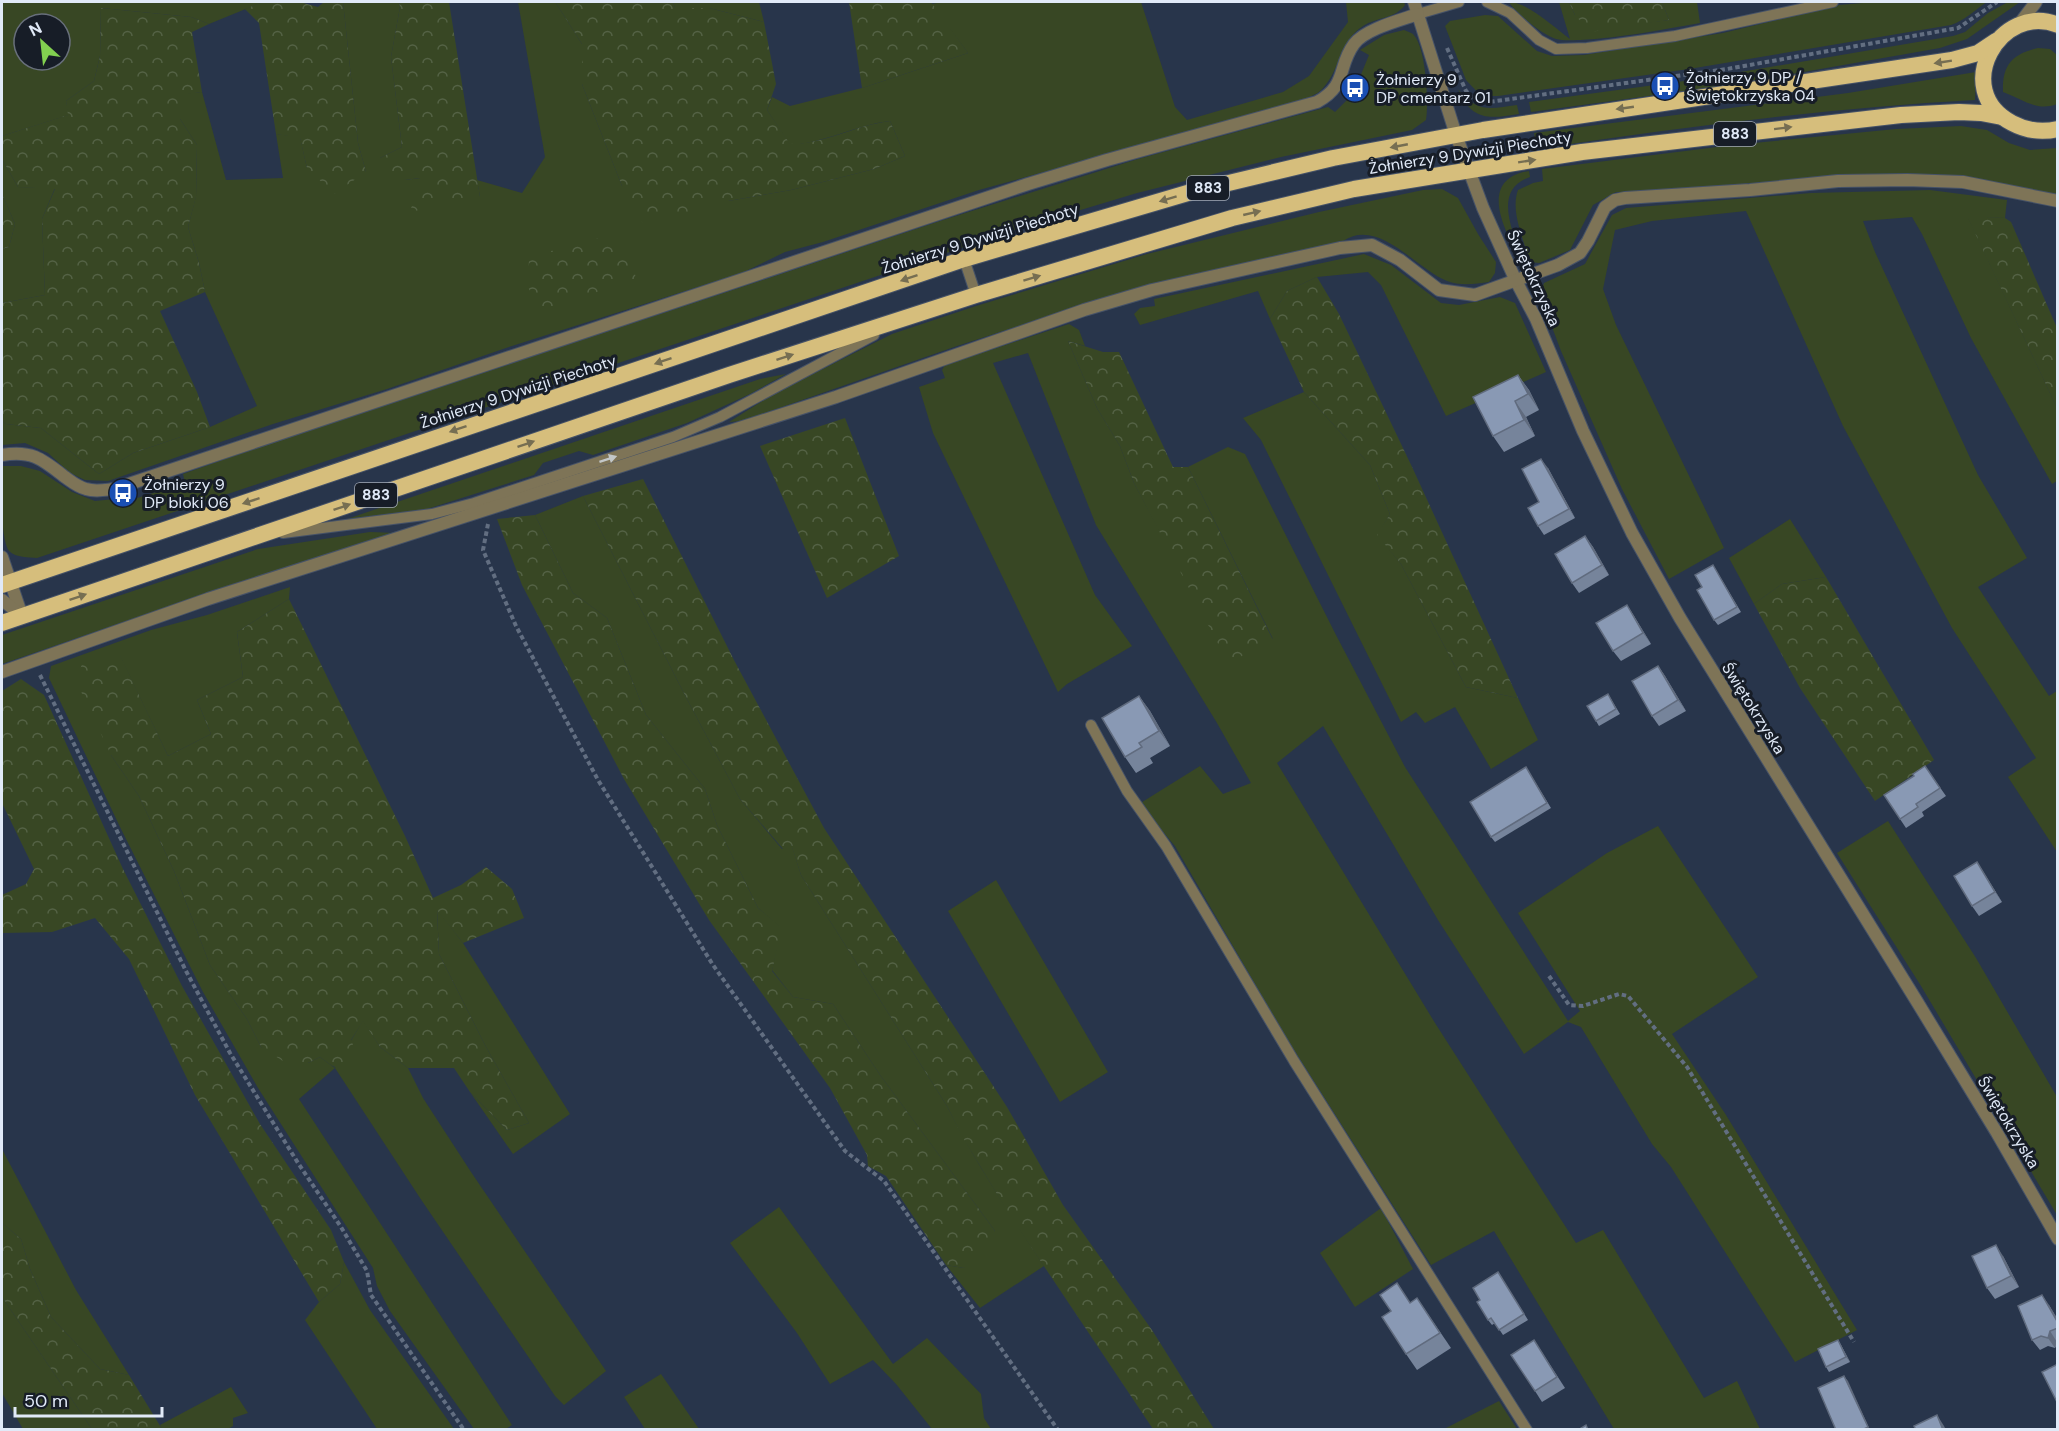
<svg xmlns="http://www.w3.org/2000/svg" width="2059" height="1431" viewBox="0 0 2059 1431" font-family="'DM Sans',sans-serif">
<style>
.green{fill:#384724;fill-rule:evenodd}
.forest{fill:url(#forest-crowns)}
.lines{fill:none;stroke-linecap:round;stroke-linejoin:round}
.service-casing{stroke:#465267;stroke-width:12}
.minor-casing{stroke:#465267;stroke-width:14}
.tertiary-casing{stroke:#465267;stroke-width:14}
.trunk-casing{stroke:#465267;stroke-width:18}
.path{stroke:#626e81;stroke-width:4;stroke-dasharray:4.5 3;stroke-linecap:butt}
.service{stroke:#7e7457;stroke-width:10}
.minor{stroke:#7e7457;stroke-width:12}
.tertiary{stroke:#7e7457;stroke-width:12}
.trunk{stroke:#d6be7c;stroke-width:16}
.wall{fill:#76849b}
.shaded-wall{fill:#606b7e}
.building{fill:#8999b4;stroke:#606b7e;stroke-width:1.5}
.oneway{fill:#766e52}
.oneway2{fill:#c3c7c8}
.labels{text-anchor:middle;stroke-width:6;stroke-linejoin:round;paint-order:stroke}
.shield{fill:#171d27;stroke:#a4acb9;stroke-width:1.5}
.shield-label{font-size:15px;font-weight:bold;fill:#e1eaf8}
.poi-label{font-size:16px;fill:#e1eaf8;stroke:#171d27;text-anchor:start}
.street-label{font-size:16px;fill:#e1eaf8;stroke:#171d27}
</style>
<defs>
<pattern id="forest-crowns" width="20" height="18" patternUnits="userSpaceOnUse" patternTransform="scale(1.5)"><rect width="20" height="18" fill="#384724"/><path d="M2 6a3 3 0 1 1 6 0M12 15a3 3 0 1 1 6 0" fill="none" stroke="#546245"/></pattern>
</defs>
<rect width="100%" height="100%" fill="#28354b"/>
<g class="green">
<path d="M2,2H263L209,24L191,17L101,8L100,56L94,81L66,101L69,115L2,136ZM24,24H60V60H24Z"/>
<path d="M343,2H399L400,7L391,57L402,147L380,158L405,180L420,178L480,197L477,180L522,193L545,157L518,2H548L556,3L582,44V84L622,186L728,201L791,190L874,169L905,156L890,121C856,125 825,143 790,145L767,110L772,97L790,106L862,88L968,53L931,4L942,2H1141L1175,107L1187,120L1283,92L1309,76L1348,22L1346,2H1404L1405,5C1395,19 1377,17 1363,26C1339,41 1340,74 1319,92C1313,96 1304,99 1297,102L979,190L823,242L785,252L742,273L506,348L387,389L273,424L108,481L85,480L70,473L48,453L25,443L2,445V421L6,424L41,428L99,474L133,453L210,427L257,406L205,292L199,263L188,227L196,196L197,145L180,119V94L202,92L226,180L283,178L276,134L300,137L307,168L366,172L358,143Z"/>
<path d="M673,2H759L764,22L709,8H675Z"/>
<path d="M1509,2C1526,1 1556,29 1570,39L1559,2H1569L1575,15L1644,23L1669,20L1662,2H1697L1700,23C1660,30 1620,38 1580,40C1573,40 1563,41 1556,39C1543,35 1516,14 1509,2Z"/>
<path d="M1874,2H1987C1975,10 1965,20 1951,25L1689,69L1498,96H1481L1466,80L1445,26L1450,21L1485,15L1498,16L1537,51L1552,56L1584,55L1723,33L1839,5Z"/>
<path d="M2008,2H2020L1967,39L1940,48L1729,85L1531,112L1529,102L1699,79L1953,36L1965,32L1988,13Z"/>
<path d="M1404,30C1407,31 1411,33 1413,34C1426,47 1429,102 1426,120L1412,130L1281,157L1137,193L1021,228L37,558C29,557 16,558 9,551C0,538 1,485 2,466H21L40,471L72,492L95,501L115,499L118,504L185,483L183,474L236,455L940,221L1138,159L1328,107L1335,112L1353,94L1369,55L1360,50L1384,35Z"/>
<path d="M2038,48L2050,49L2057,55V104C2036,112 2023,99 2003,92C2002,65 2012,54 2038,48Z"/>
<path d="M1976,72L1975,100C1828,108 1682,127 1537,149L1534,133L1848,93Z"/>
<path d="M1458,89C1477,113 1490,109 1517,105L1519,114C1488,119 1472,121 1458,89Z"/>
<path d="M1961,126L1987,130L2009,143L2030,150L2057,148V197L1930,175L1871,174L1635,192H1616L1593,205L1570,250L1539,263L1530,262C1524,240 1510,212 1518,190L1533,183L1543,181L1542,169L1733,145L1896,129Z"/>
<path d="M2,159L18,187L55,188L42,219L45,295L2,303V249L9,247L15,224L2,194Z"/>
<path d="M1529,171L1530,177C1491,190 1514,233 1523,262C1505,234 1476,179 1529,171Z"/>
<path d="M1442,189L1458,198L1478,234L1496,262L1495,273L1489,282C1475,284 1460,286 1447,281C1416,269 1379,217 1343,241L1186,280L1120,293L957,346L742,421L729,422L775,393L892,334L976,306L1147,254L1319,212L1423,190Z"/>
<path d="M1930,190L2007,200L2005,218L1968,217L2057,408V481L2052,484L1971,338L1922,234L1912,217L1863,221L1875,252L1978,475L2027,558L1978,587L2049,696L2057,691V852L2008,777L2036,758L1952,628L1843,426L1746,211L1652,221L1615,230L1603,289L1616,325L1724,548L1669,579L1622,489L1561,351L1540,295L1544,283L1585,264L1612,215L1626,208L1811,193Z"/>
<path d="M1364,254L1391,265L1441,303L1459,305L1500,297L1515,303L1546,372L1446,416L1381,285L1368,272L1317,277L1287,291L1270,319L1258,291L1140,325L1134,314L1140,308L1155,306L1154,299Z"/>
<path d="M1069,324L1079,330L1085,346L1068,341L1097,408L1120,446L1134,483L1176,561L1273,639L1188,467L1228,447L1245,454L1336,635L1405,767L1568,1021L1580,1011L1518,913L1607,853L1658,826L1758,977L1672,1034L1726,1115L1857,1330L1795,1362L1671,1167L1652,1144L1581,1027L1568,1022L1524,1054L1438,920L1323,726L1277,763L1435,1023L1576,1243L1603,1230L1704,1398L1737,1381L1760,1429H1614L1494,1231L1431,1265L1285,1036L1175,846L1139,804L1200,766L1223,794L1251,783L1217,723L1096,525L1028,353L993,363L1095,595L1132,646L1067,684L1058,692L933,433L919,387L945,378L942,370L945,365Z"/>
<path d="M786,374L750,394L687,423L593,455L579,451L543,463L534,475L427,509L347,519L760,379Z"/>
<path d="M1304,392L1370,465L1390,514L1378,535L1401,564L1466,687L1518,698L1538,740L1491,769L1455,707L1425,723L1416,712L1401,722L1261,440L1243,418Z"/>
<path d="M583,496L687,699L740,799L782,849L791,843L801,875L947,1106C975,1162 1010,1214 1044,1266L980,1308L946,1265L964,1268L995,1231L880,1075L833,1004L793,997L772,970L781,928L758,908L717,825L705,789L646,715L607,618L573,593L535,515Z"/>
<path d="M1790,519L1826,577L1782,584L1754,604L1729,558Z"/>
<path d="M370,532L397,533L222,588L2,664V635L258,549Z"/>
<path d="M290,587L289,599L237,632L243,677L197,700L211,734L168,756L120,656L111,755L139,796L174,871L210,965L247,1019L261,1047L308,1063L320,1057L335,1068L363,1020L380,1047L408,1068L423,1098L471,1172L606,1371L564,1405L555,1396L422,1201L335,1068L299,1099L512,1425L506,1429H474L390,1311L377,1286L373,1268L258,1088L203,992L121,829L49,678L51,666L151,630L207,615Z"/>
<path d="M1888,821L1976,958L2057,1097V1215L1921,986L1837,853Z"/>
<path d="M996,880L1108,1072L1060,1102L948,911Z"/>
<path d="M437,909L463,943L570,1114L513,1154L470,1092L507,1130L529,1123L486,1047L439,954Z"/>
<path d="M2,1149L76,1290L129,1375L100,1369L51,1317L30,1269L21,1239L2,1223Z"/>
<path d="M779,1207L893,1364L927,1338L981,1394L984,1418L991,1429H932L896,1384L873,1360L830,1384L797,1333L730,1243Z"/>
<path d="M1381,1208L1413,1269L1355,1307L1320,1253Z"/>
<path d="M344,1262L370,1310L454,1429H377L305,1320L319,1302L340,1284Z"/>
<path d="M2,1297L92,1429H23L2,1393Z"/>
<path d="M661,1374L699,1429H645L624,1397Z"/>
<path d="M231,1387L248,1413L233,1418V1426L228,1429H162L160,1425Z"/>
<path d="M1499,1401L1517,1429H1444Z"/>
</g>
<g class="forest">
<path d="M263,2H300L318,7L324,2H343L358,143L366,172L334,194L307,168L300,138L276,134L259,23L245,9Z"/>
<path d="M399,2H449L480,197L410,212L420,178L405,180L372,173L380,158L402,147L391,57L400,7Z"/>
<path d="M548,2H673L675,8H709L764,22L776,84L767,110L790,144C825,144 856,125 890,121L905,156L874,169L791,190L728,201L644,225L622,186L582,84V44L556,3Z"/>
<path d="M849,2H931L968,53L862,88Z"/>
<path d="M1569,2H1662L1669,20L1590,32L1575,15Z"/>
<path d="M101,8L191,17L209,24L192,32L202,92L180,95V119L197,145L196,197L188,227L199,263L205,292L160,311L197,392L210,427L133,453L99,474L41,428L6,424L2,421V303L45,295L42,219L55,189L18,187L2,159V136L68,115L66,101L94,81L100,56Z"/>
<path d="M2,194L15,224L9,247L2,249Z"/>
<path d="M1967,216L2005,218L2011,222L2057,328V408Z"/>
<path d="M614,234L633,264L636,279L536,312L528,286L529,257Z"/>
<path d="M1317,277L1339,314L1413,469L1518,698L1466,687L1401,564L1377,535L1390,514L1370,465L1304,392L1270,319L1287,291Z"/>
<path d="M1068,341L1103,352H1119L1173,467H1188L1273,640L1228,663L1134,483L1120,446L1097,408Z"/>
<path d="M845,418L899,556L827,598L760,446Z"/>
<path d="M643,479L735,662L824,828L1007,1107L1063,1205L1152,1330L1214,1429H1153L1009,1214L962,1136L947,1106L801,875L791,844L783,849L740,799L687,699L583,496Z"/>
<path d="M535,515L573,593L607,618L646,715L705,789L717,825L758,908L782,928L772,971L793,997L833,1004L880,1075L995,1231L987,1255L964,1268L946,1265L886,1176L868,1166L867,1155L830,1088L709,920L624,779L522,585L497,519Z"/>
<path d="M1826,577L1934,760L1875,801L1800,688L1754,604L1782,584Z"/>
<path d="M289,599L405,836L433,898L461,885L486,867L512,889L524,918L463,943L437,910L439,954L486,1047L529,1123L507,1130L470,1092L454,1068H408L380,1047L363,1021L351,1040L360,1061C338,1070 340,1072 320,1057L308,1063L289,1065L261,1047L247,1019L210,965L174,871L139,796L111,755L76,681L82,664L120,655L168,756L211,734L197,700L243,677L237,632Z"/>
<path d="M21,679L44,695L123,869L182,986L260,1124L331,1230L344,1262L340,1284L319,1302L195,1095L129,959L95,918L52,932L2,933V895L26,884L34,869L2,803V691Z"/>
<path d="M2,1223L21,1239L30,1269L51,1317L100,1369L129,1375L162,1429H92L2,1297Z"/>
</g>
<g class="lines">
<g class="service-casing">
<g id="service">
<path d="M1487,2L1510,13L1539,40L1556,49L1587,48L1675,36L1833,2"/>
<path d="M1418,14L1459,2"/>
<path d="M964,259L976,295"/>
<path d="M283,533L432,514L474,503L673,437L720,417L874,335"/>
<path d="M1091,725L1127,791L1166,846L1294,1061L1527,1430"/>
</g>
</g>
<g class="minor-casing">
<g id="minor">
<path d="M1414,2L1456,135L1483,208L1516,281L1536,319L1583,431L1632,533L1680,618L1916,1000L1997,1133L2058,1239"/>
<path d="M2,455C32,450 42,459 65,477C72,482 78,487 86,489C95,492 104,490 114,489L1028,184L1107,160L1317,102C1348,85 1337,67 1354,44C1365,29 1401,20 1418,14"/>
<path d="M2,557L22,616"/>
<path d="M2,600L21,615"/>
<path d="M2,672L208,599L836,397L1084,310L1152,290L1340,248L1372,245L1400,260L1439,290L1475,295L1558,265L1580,253L1588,241L1605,207L1615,200L1625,198L1750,190L1838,181L1907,180L1963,182L2058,201"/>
</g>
</g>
<g class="tertiary-casing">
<path id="tertiary" d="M2017,27L2036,2"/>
</g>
<g class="trunk-casing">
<g id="trunk">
<path d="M2058,25C2001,1 1949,90 2012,123C2027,131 2041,133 2058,129"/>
<path d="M2,585L964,259L1191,192L1333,158L1483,130L1952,60L1978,53L1996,41"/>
<path d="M2,623L729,375L976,295L1232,218L1354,189L1582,152L1901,115L1959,112L1981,113L2002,117"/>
</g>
</g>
<g class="path">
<path d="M1447,48L1466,91L1475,100L1489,102L1727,69L1958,28L1997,2"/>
<path d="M488,524L483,550L516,626L598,780L713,965L845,1151L884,1181L1058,1430"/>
<path d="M40,675L186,971L230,1053L298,1163L341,1227L367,1271L371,1295L464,1430"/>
<path d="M1549,976L1569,1005L1583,1006L1619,994L1628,996L1687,1067L1854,1342"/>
</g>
<use href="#service" class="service"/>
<use href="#minor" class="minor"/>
<use href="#tertiary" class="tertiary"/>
<use href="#trunk" class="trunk"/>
</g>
<g class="wall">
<path d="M1518,375L1529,390L1539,410L1526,417L1535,436L1504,452L1493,436Z"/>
<path d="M1548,468L1575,518L1544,535L1538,526L1539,502Z"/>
<path d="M1585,536L1593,547L1609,575L1579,593L1572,583Z"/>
<path d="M1713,565L1741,612L1718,625L1714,620L1702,587Z"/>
<path d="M1627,605L1634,616L1651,644L1621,661L1613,651Z"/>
<path d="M1658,666L1665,676L1686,711L1659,726L1652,716Z"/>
<path d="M1608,694L1620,714L1599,726L1596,721Z"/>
<path d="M1139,696L1150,711L1170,746L1150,758L1153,763L1136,773L1125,757Z"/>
<path d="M1925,766L1946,796L1922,812L1924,816L1906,828L1884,795L1914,776Z"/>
<path d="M1526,767L1551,808L1495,842L1491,837Z"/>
<path d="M1977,862L2002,902L1979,916L1972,906Z"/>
<path d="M2003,1256L2019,1287L1995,1299L1987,1288Z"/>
<path d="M1498,1272L1528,1320L1503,1335L1495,1323L1492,1325L1488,1320L1480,1300Z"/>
<path d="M1417,1298L1451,1348L1417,1370L1406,1354L1411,1302Z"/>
<path d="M2049,1305L2058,1320V1342L2055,1348L2048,1346L2040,1350L2032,1340Z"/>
<path d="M1534,1340L1565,1388L1542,1402L1535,1391Z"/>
<path d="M1838,1340L1841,1345L1850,1362L1829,1372L1826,1367Z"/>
</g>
<g class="shaded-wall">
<path d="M1518,375L1529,390L1539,410L1528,394Z"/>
<path d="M1515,401L1526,417L1535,436L1524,420Z"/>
<path d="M1541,459L1548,468L1575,518L1569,509Z"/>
<path d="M1585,536L1593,547L1609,575L1602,565Z"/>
<path d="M1627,605L1634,616L1651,644L1643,633Z"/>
<path d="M1658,666L1665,676L1686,711L1678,700Z"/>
<path d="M1139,696L1150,711L1170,746L1159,731Z"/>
<path d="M1977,862L1984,873L2002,902L1995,892Z"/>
<path d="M1996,1245L2003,1256L2019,1287L2011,1276Z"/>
<path d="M2042,1295L2049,1305L2058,1320V1323Z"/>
<path d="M2050,1331L2057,1342L2055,1348L2048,1338Z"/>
<path d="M1838,1340L1841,1345L1850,1362L1846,1357Z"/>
<path d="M1844,1376L1848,1381L1870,1430L1868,1427Z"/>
<path d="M1937,1415L1944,1426L1946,1430H1943Z"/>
</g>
<g class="building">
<path d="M1518,375L1528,394L1515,401L1524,420L1493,436L1473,397Z"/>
<path d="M1541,459L1569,509L1538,526L1528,508L1539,502L1522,469Z"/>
<path d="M1585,536L1602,565L1572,583L1555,554Z"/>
<path d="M1713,565L1737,607L1714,620L1697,590L1702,587L1695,575Z"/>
<path d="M1627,605L1643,633L1613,651L1596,623Z"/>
<path d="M1658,666L1678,700L1652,716L1632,681Z"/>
<path d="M1608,694L1616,709L1596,721L1587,706Z"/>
<path d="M1139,696L1159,731L1139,743L1142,747L1125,757L1102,718Z"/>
<path d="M1925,766L1940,788L1916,804L1918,807L1900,819L1884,795L1914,776L1913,774Z"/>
<path d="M1526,767L1547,803L1491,837L1470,802Z"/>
<path d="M1977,862L1995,892L1972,906L1954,876Z"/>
<path d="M1996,1245L2011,1276L1987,1288L1972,1256Z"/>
<path d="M1498,1272L1524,1314L1499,1330L1491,1318L1488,1320L1477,1302L1480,1300L1473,1288Z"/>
<path d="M1397,1283L1410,1303L1417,1298L1440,1333L1406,1354L1382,1317L1391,1311L1380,1295Z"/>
<path d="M2042,1295L2058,1323V1328L2050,1331L2048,1338L2041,1336L2032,1340L2018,1306Z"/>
<path d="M1534,1340L1557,1377L1535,1391L1511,1355Z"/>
<path d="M1838,1340L1846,1357L1826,1367L1818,1349Z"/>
<path d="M2058,1364V1404L2042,1372Z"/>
<path d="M1844,1376L1868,1427L1862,1430H1836L1818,1388Z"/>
<path d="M1937,1415L1943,1430H1916L1914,1426Z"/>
<path d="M1586,1425L1588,1430H1578Z"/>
</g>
<defs><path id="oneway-solid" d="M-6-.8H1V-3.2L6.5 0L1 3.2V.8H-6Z" transform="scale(1.5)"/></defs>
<g class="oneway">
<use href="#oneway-solid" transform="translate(1943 62) rotate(171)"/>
<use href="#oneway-solid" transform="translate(1625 108) rotate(172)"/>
<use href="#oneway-solid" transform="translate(1783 128) rotate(-7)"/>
<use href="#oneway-solid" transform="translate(1399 146) rotate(169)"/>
<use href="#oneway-solid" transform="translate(1527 161) rotate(-9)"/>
<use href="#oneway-solid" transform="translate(1168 199) rotate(163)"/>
<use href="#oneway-solid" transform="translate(1252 213) rotate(-13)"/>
<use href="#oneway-solid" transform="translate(909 278) rotate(161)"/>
<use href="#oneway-solid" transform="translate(1032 278) rotate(-17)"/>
<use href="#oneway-solid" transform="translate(785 357) rotate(-18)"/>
<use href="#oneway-solid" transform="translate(663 361) rotate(161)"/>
<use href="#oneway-solid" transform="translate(458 429) rotate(161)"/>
<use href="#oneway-solid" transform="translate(526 444) rotate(-19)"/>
<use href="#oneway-solid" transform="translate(251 501) rotate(162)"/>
<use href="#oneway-solid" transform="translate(342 507) rotate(-19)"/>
<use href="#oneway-solid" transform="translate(78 597) rotate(-19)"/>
</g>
<use class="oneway2" href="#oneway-solid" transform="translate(608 459) rotate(-18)"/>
<defs>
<g id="bus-disc" transform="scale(1.5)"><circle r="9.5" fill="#1a4fb4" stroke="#171d27"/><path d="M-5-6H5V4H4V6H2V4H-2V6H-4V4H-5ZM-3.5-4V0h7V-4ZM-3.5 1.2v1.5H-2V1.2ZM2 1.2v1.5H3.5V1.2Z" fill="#fff"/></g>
</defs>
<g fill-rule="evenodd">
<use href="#bus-disc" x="1665" y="86"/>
<use href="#bus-disc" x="1355" y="88"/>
<use href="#bus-disc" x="123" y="493"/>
</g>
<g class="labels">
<g class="shield">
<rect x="1714" y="122" width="42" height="24" rx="4.5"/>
<rect x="1187" y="176" width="42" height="24" rx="4.5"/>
<rect x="355" y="483" width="42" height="24" rx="4.5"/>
</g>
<g class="shield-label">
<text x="1735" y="139">883</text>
<text x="1208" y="193">883</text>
<text x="376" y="500">883</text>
</g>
<g class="poi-label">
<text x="1686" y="83">Żołnierzy 9 DP /<tspan x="1686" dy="18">Świętokrzyska 04</tspan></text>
<text x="1376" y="85">Żołnierzy 9<tspan x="1376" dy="18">DP cmentarz 01</tspan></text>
<text x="144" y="490">Żołnierzy 9<tspan x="144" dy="18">DP bloki 06</tspan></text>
</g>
<g class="street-label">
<text transform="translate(1470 152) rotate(-9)" y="6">Żołnierzy 9 Dywizji Piechoty</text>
<text transform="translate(980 238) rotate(-17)" y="6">Żołnierzy 9 Dywizji Piechoty</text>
<text transform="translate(1534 278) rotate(65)" y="6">Świętokrzyska</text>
<text transform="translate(518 391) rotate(-18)" y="6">Żołnierzy 9 Dywizji Piechoty</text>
<text transform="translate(1754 708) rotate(58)" y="6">Świętokrzyska</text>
<text transform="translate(2009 1122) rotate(59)" y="6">Świętokrzyska</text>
</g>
</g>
<rect width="2059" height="1431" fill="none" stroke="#e1eaf8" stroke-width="6"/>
<g transform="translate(42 42) rotate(333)"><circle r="28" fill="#171d27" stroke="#686f7b" stroke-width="1.5"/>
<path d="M0-4.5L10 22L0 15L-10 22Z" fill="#82d050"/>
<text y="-9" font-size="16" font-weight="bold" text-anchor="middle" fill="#e1eaf8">N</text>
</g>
<path d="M15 1407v9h147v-9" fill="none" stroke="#e1eaf8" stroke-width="3"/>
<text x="24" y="1407" font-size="18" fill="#e1eaf8" stroke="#171d27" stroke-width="4.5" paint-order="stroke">50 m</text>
</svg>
